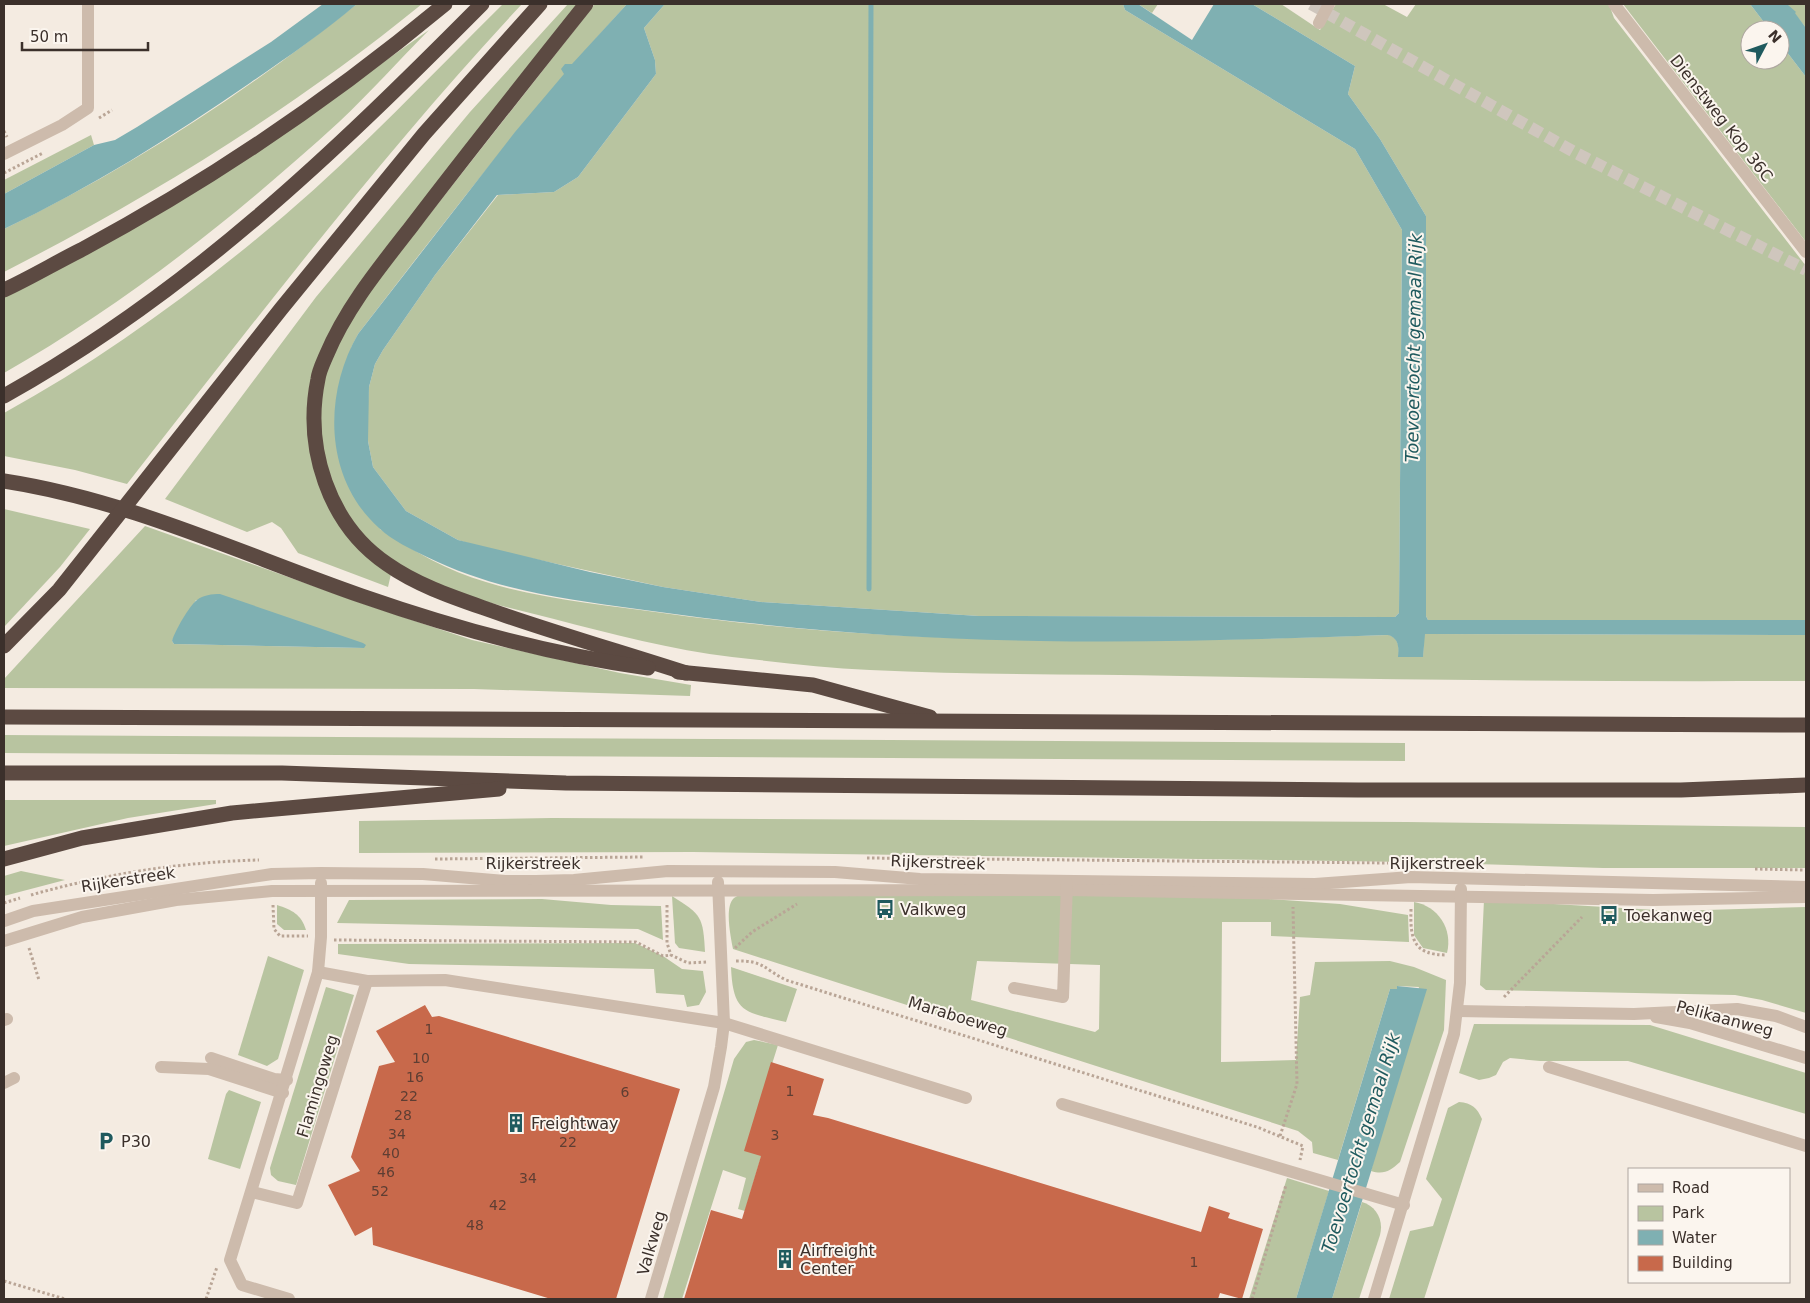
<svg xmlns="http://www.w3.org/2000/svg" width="1810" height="1303" viewBox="0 0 1810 1303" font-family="'DejaVu Sans',sans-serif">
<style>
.green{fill:#b8c4a0;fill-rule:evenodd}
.water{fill:#7fb0b2}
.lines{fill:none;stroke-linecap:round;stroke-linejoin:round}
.stream{stroke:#7fb0b2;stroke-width:5}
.building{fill:#c8694b}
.minor-tunnel{stroke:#cfc6bd;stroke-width:12;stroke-dasharray:12 6;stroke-linecap:butt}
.path{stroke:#b9a596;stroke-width:3;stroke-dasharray:2.5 2.5;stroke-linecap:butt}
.minor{stroke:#cdbbac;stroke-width:12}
.highway{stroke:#5c4a42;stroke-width:15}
.labels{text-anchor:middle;stroke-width:4;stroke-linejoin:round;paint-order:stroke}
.number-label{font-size:14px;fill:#5e3e33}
.street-label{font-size:16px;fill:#3b302b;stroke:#fbf5ee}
.poi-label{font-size:16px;fill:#3b302b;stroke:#fbf5ee;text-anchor:start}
.water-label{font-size:18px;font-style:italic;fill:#1f5a5e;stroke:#fbf5ee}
</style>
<rect width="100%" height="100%" fill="#f4ebe1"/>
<g class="green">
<path d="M357,4H422C293,109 152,196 4,272V229C129,169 248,91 357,4Z"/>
<path d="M503,4H522C381,155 255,321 127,484L75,470L4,456V413C104,358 198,289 285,215C362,149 431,75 503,4Z"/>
<path d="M568,4H578L353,292L312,375L316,473L391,574L388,587L298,553L281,528L272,522L247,532L165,499L316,297L470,112Z"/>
<path d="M595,4H627C531,109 445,221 358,334L351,348L380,529C413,551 448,571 486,582C539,599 607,605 663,613C904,647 1147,643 1389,635C1399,638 1399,647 1399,657H1423L1424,634L1806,635V681C1598,682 1390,680 1182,676C1078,674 974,675 870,670C824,668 777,662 732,657C672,650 612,634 554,619C499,605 438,593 391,560C335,522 306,442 325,376C333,348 348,323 363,299Z"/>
<path d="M665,4H1123L1125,10L1355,149L1402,230L1399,613L1395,617L979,616L761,602L663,587L484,548L458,540L406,511L373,467L368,441L367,415L369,387L375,364L383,350L435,275L498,195L554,192L578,177L656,74L655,60L644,28Z"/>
<path d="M1138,4H1158L1152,13Z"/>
<path d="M1252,4H1281L1320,30L1336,4H1383L1407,17L1416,4H1609L1614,18L1806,266V620H1428L1426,616V216L1380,139L1348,94L1355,66Z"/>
<path d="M1623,4H1750L1770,30H1750V60H1780V43L1806,77V242Z"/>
<path d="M1787,4H1806V28Z"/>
<path d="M429,30C399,60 370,93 339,122C236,216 125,304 4,373V296L338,94Z"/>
<path d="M91,135L94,145L4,194V180Z"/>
<path d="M4,509L90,529L60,567L4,627Z"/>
<path d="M145,526L361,603L472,640L620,673L691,685L690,696L474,689L4,688V679ZM196,600L364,648L174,644L172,641Z"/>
<path d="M4,735L1405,743V761L4,753Z"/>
<path d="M4,800H216V804L128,818L4,846Z"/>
<path d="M552,818L1407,822L1806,827V868H1603L1409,862L693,852L359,853V821Z"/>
<path d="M21,871L65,880L4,896V876Z"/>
<path d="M749,891L1211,895L1340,904L1408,915L1409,942L1271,936V922H1222L1221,1062L1296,1060L1300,997L1310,995L1315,962L1390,961L1414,967L1446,980L1444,1030L1400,1162C1390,1171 1384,1175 1371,1171L1419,987L1398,986L1397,989H1390L1338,1160L1313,1153L1312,1142L1298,1131L733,949C731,938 724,907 734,898C738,895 744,893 749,891ZM977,961L1100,965L1099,1029L1095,1032L971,1000Z"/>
<path d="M672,896C702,915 703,917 705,952L679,948L675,943Z"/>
<path d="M542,899L611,905L661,906L663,940L638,929L337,923L349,900Z"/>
<path d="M1484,900L1673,911L1806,907V1013L1762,1000L1735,995L1486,990L1480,985Z"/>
<path d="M1414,902C1438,906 1453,929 1447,953L1423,948L1414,935Z"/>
<path d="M277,905C292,910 301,914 306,930H284L277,924Z"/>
<path d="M635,943L663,956L682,969L703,971L706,992L699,1005L687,1007L684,995L656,993L654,969L409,964L338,954V944Z"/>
<path d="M268,956L304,970L278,1059L267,1066L238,1055Z"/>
<path d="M731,967L797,989L786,1022C744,1012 733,1013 731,967Z"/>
<path d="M326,987L354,995L296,1185L278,1181L271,1175L270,1168Z"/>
<path d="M1474,1024L1650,1025L1806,1073V1114L1628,1061H1540L1510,1058L1503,1062L1496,1075L1489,1078L1479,1080L1459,1073Z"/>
<path d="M754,1040L778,1045L747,1144L763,1150L745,1211L738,1209L746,1178L723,1170L682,1299H663L734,1059L746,1042Z"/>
<path d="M229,1090L261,1102L240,1169L208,1159L226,1094Z"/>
<path d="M1459,1102C1472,1103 1477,1108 1482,1119L1424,1299H1389L1410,1231L1433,1226L1442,1199L1426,1179L1448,1108Z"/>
<path d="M1287,1178L1329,1191L1296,1299H1249Z"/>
<path d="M1362,1202C1376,1206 1384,1220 1380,1235L1359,1299H1332Z"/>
</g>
<g class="water">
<path d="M323,4H357C323,33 286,58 250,83C172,137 90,188 4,229V194L94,145L115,140L137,127L271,42Z"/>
<path d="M627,4H665L644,28L655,60L656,74L578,177L554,192L497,195L435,275L383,350L375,364L369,387L368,441L373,467L406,511L458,540L590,572L663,587L761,602L979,616L1395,617L1399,613L1402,230L1355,149L1125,10L1123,4H1138L1192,40L1214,4H1252L1355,66L1348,94L1380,139L1426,216V616L1428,620H1806V635L1425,634L1423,657H1398C1399,648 1399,638 1388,635C1272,639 1156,643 1040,641C906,639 770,628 637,609C564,599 494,590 427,557C411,549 393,541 379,528C324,479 323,395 358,334L515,132L564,74L561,69L565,64H572Z"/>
<path d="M1750,4H1787L1796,12L1795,13L1806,28V77L1780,43V30H1770Z"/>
<path d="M220,594L363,643L366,645L364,648L174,644L172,641C175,631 189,606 197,600C203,595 212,594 220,594Z"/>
<path d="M1397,986L1427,989L1332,1299H1296L1390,989H1397Z"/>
</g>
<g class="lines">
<path class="stream" d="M869,589L871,4"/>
</g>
<g class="building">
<path d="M425,1005L432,1017L439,1016L680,1089L616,1299H551L373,1245L372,1227L355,1236L328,1185L360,1171L351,1157L379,1066L395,1062L376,1031Z"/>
<path d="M771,1062L824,1079L813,1115L828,1118L1201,1232L1209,1206L1230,1213L1228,1218L1263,1229L1242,1299L1220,1293L1218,1299H684L711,1210L742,1219L761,1156L744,1151Z"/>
</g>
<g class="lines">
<path class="minor-tunnel" d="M1311,4L1576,153L1806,270"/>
<g class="path">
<path d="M99,118L112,110"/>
<path d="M4,131L7,137"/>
<path d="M4,173L43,153"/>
<path d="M867,858L1388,863"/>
<path d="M435,859L644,857"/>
<path d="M1755,869L1806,870"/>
<path d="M31,895C105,874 181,862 259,860"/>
<path d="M4,903L20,898"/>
<path d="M273,905L274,929L280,936H308"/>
<path d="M667,905V943L671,955L688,963L707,962"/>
<path d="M1411,909C1410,939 1413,955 1447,955"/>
<path d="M334,940L636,942L663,956L671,955"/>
<path d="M29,948L39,980"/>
<path d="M735,948L752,932L797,904"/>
<path d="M736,961C763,960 764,969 786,980L1257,1127L1303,1146L1300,1160"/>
<path d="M1504,997L1582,917"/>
<path d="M1280,1136L1297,1084L1293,907"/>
<path d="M4,1281L65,1299"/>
<path d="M206,1299L217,1267"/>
<path d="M1252,1299L1286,1185"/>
</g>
<g class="minor">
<path d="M1614,4L1806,252"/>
<path d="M1319,23L1329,4"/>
<path d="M4,154L62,125L88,108V4"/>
<path d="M4,921L33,911L272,874L321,873L423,874L505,881H536L574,880L668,871L835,872L920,879L1315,884L1411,877L1806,887"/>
<path d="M4,941L82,917L176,900L272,891L1067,890L1653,900L1806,897"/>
<path d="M367,981L445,980L724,1023L966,1098"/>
<path d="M1014,988L1063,997L1067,883"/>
<path d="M1458,1011L1634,1014L1737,1009L1776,1016L1806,1027"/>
<path d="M1656,1017L1690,1023L1806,1058"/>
<path d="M4,1020L7,1019"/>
<path d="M211,1058L274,1079L287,1080"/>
<path d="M161,1067L209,1069L283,1093"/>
<path d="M1549,1067L1806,1146"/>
<path d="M4,1083L14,1078"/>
<path d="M1062,1104L1404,1205"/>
<path d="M252,1192L297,1203L367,981L318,972"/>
<path d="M289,1299L242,1285L230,1260L318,972L321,937V883"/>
<path d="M651,1299L714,1087L721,1047L724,1023L718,882"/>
<path d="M1374,1299L1454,1034L1460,983L1461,889"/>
</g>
<g class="highway">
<path d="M586,4C527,78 468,152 411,227C379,268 346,308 326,356C323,363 319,371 318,379C304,447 328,524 387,564C421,588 462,600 501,614C562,635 624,653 686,673"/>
<path d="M4,290C30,278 55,263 81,250C210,181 333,97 445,4"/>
<path d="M4,396C190,292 333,154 482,4"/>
<path d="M4,481C129,500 244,555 362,596C454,628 551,655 648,668"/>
<path d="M4,646L59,590L281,309L424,134L540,4"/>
<path d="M678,672L813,685L930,717"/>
<path d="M4,717L1806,725"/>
<path d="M4,773H282L566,783L1358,790H1681L1806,785"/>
<path d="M4,859L82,838L232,813L499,789"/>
</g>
</g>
<defs>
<g id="bus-bare" transform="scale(1.5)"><path d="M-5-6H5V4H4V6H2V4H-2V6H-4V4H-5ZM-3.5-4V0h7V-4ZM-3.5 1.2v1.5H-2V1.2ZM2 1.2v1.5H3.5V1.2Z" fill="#1f5a5e" stroke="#fbf5ee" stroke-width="2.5" paint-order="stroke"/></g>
<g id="building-bare" transform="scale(1.5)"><path d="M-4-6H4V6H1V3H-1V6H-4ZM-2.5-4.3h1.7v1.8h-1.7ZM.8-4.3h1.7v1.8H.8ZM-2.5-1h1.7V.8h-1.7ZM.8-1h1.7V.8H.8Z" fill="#1f5a5e" stroke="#fbf5ee" stroke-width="2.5" paint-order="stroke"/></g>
<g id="parking-bare" transform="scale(1.5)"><path d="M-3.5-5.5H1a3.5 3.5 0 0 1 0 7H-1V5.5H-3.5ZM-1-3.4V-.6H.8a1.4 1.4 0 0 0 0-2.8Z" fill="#1f5a5e" stroke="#fbf5ee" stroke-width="2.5" paint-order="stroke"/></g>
</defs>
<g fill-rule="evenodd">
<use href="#bus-bare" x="885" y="909"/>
<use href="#bus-bare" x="1609" y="915"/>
<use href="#building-bare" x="516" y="1123"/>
<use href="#parking-bare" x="106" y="1141"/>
<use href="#building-bare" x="785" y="1259"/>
</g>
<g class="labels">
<g class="number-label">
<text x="429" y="1034">1</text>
<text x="421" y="1063">10</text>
<text x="415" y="1082">16</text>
<text x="790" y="1096">1</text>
<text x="625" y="1097">6</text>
<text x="409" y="1101">22</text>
<text x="403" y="1120">28</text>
<text x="397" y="1139">34</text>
<text x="775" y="1140">3</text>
<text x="568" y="1147">22</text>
<text x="391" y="1158">40</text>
<text x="386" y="1177">46</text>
<text x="528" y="1183">34</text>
<text x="380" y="1196">52</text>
<text x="498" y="1210">42</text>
<text x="475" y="1230">48</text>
<text x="1194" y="1267">1</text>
</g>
<g class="street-label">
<text transform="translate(1722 118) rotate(52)" y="6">Dienstweg Kop 36C</text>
<text transform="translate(938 862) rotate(2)" y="6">Rijkerstreek</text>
<text x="533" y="869">Rijkerstreek</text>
<text x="1437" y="869">Rijkerstreek</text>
<text transform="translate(128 879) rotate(-9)" y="6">Rijkerstreek</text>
<text transform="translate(958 1016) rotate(17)" y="6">Maraboeweg</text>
<text transform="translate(1725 1018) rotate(15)" y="6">Pelikaanweg</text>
<text transform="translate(317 1086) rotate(-73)" y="6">Flamingoweg</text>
<text transform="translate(651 1243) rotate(-74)" y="6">Valkweg</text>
</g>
<g class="poi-label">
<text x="900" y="915">Valkweg</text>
<text x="1624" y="921">Toekanweg</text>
<text x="531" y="1129">Freightway</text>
<text x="121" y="1147">P30</text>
<text x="800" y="1256">Airfreight<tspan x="800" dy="18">Center</tspan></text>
</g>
<g class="water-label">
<text transform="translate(1414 348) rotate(-89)" y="6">Toevoertocht gemaal Rijk</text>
<text transform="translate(1361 1143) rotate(-73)" y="6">Toevoertocht gemaal Rijk</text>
</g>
</g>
<rect width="1810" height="1303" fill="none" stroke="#3b302b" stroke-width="10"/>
<rect x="1628" y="1168" width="162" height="115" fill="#fbf5ee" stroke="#aea6a0"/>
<rect x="1638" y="1184" width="25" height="8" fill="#cdbbac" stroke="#aea6a0"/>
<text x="1672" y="1193" font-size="15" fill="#3b302b">Road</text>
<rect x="1638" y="1206" width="25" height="15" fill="#b8c4a0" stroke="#aea6a0"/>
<text x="1672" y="1218" font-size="15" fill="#3b302b">Park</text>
<rect x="1638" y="1230" width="25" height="15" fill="#7fb0b2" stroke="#aea6a0"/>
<text x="1672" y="1243" font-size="15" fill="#3b302b">Water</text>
<rect x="1638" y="1256" width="25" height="15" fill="#c8694b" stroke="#aea6a0"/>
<text x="1672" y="1268" font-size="15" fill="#3b302b">Building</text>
<g transform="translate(1765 45) rotate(49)"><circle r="24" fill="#fbf5ee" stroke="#aea6a0"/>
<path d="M0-4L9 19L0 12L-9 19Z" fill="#1f5a5e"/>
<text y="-8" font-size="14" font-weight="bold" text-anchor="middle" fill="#3b302b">N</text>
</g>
<path d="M22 42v8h126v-8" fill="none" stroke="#3b302b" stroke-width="2.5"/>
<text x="30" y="42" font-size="15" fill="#3b302b" stroke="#fbf5ee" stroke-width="4" paint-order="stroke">50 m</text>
</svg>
